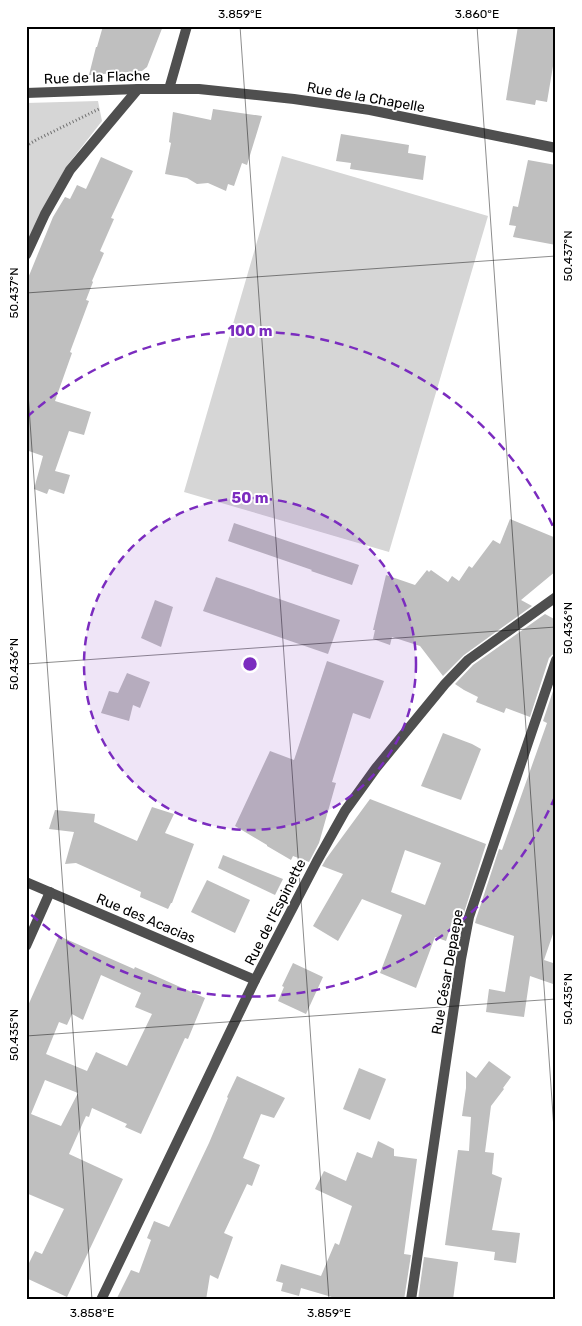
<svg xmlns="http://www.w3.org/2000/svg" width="582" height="1326" viewBox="0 0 582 1326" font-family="Rubik,sans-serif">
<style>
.green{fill:#d6d6d6}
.building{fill:#bfbfbf;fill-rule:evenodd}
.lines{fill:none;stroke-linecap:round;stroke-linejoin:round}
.path{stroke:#717171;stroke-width:3;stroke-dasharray:1 2.5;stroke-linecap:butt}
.street{stroke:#4f4f4f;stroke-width:10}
.ticks{fill:none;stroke:#000;stroke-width:1;stroke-opacity:0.45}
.ring{fill:none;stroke:#7b2cbf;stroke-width:2.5;stroke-dasharray:9 6}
.labels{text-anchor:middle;stroke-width:4;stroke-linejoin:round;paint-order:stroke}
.street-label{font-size:14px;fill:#000;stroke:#fff}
.centre{fill:#7b2cbf;stroke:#fff;stroke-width:2.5}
.ring-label{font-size:15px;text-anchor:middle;font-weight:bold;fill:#7b2cbf;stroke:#fff;stroke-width:4;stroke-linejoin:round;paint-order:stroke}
.neatline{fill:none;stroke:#000;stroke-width:2}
.ticks-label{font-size:12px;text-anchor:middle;fill:#000}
</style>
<rect width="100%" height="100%" fill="#fff"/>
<g class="green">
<path d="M98,101L102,121L66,167L26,243V162L27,161L26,158V103Z"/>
<path d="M282,156L488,216L389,552L184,492Z"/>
</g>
<g class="building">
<path d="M103,26H163L147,67L142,71L89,75L96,47H97Z"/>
<path d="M518,26H556V48L547,102L536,100L535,105L506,100Z"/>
<path d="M213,109L262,116L247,165L242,163L234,186L228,184L226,191L208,183L197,184L187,178L165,174L171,143L169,142L173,112L211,120Z"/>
<path d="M341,134L409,145L408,153L426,156L423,180L350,169L351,163L336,161Z"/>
<path d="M101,157L133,171L111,218L114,219L100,251L104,253L92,281L93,282L86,300L89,301L70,352L72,353L55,401L91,412L84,435L69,431L55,471L70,475L64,494L49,489L47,494L34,489L43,456L26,450V283L53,217L65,197L70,199L77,185L86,189Z"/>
<path d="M528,160L556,165V245L513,237L516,226L509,225L513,206L518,207Z"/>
<path d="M510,519L556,538V571L521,600L532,606L464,655L443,676L420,646L392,637L390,645L373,639L375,630H373L386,575L415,585L427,570L429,572L431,570L448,582L452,576L459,581L469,566L472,568L493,540L500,544Z"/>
<path d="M234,523L359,565L352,585L311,571L312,570L228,541Z"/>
<path d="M216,577L340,620L328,654L203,611Z"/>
<path d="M155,600L173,607L161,647L141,638Z"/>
<path d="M545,614L556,620V653L552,655L549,658L530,717L506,708L504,713L476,702L478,697L464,690L455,684L473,665Z"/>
<path d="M327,661L384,681L370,719L353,713L332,782L336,783L319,843L309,862L293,856L291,860L267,846V845L235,826L270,751L294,760Z"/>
<path d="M127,673L150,682L140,708L133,705L129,721L101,713L109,691L118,693Z"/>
<path d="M556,682V925L544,960L556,964V985L530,976L524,1017L486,1012L489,989L505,992L514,936L475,923L476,919L499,849L502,850L547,723L543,721Z"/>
<path d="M443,733L472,744L481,749L461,800L421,786Z"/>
<path d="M370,799L486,844L462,919L454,916L446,941L435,937L416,988L380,973L402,915L362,899L338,941L313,926L343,874L322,866L326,859ZM405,850L441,863L425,905L391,892Z"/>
<path d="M152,807L174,814L165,833L194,844L172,903H171L168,909L140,897L141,892L76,863L65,864L74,832L49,829L55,810L95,814L94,822L137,841Z"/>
<path d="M223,855L283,879L275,895L218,868Z"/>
<path d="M207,880L250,900L235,933L191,912Z"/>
<path d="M59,936L134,969L135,967L205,998L188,1039L185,1038L141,1134L125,1127L127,1124L92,1108L89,1117L86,1116L69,1154L123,1179L67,1297L26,1278V1269L35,1251L42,1254L64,1209L26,1193V1010ZM101,975L141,993L135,1007L152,1014L127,1066L96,1052L87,1071L46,1054L59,1022L67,1025L72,1014L83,1020ZM45,1080L78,1093L61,1126L31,1114Z"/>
<path d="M293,963L323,977L306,1014L278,1001L284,987L282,986Z"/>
<path d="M489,1061L511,1077L503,1088L504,1089L491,1106L485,1152L494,1153L492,1174L502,1178L492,1230L520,1233L516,1263L494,1260L495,1252L445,1245L458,1150L469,1151L471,1117L462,1116L466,1088V1071L476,1078Z"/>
<path d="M359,1068L386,1079L370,1120L343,1109Z"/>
<path d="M237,1076L285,1098L274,1118L261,1114L243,1158L260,1165L252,1186L247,1184L224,1233L233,1237L218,1279L210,1275L206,1300H116L131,1270L139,1273L151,1240L147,1238L154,1221L169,1227L209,1143L228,1098L227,1097Z"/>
<path d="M378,1141L394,1149V1156L417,1159L404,1254L411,1255L404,1300H342L301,1288L299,1296L281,1291L283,1283L276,1281L281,1264L321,1276L335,1243L339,1245L352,1206L315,1189L324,1171L346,1181L357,1152L372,1158Z"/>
<path d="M424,1257L458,1262L453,1300H418Z"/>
</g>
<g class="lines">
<path class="path" d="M26,146L36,140L99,109"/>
<g class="street">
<path d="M169,89L187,26"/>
<path d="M26,93L138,89H199L294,99L370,110L556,148"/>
<path d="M26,255L45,214L70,170L138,89"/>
<path d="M26,882L255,980"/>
<path d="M26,946L50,892"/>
<path d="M101,1300L255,980L317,861L345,811L376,768L445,684L468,660L556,597"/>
<path d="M411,1300L461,959L469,917L556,660"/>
</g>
</g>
<path class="ticks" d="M240,26L329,1300M477,26L556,1158M26,293L556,256M26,365L92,1300M26,664L556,627M26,1036L556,999"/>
<circle cx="250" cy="664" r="166" fill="#7b2cbf" fill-opacity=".12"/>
<g class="ring">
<circle cx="250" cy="664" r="166"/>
<path d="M555 797A333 333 0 0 1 27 911M27 417A333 333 0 0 1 555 531"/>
</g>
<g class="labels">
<g class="street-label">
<text transform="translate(97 77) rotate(-2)" y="5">Rue de la Flache</text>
<text transform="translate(366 97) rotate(10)" y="5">Rue de la Chapelle</text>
<text transform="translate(275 912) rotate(-63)" y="5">Rue de l'Espinette</text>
<text transform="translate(146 918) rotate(23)" y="5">Rue des Acacias</text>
<text transform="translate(447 972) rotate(-80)" y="5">Rue César Depaepe</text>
</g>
</g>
<circle cx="250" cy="664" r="8" class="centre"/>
<g class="ring-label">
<text x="250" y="336">100 m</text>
<text x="250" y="503">50 m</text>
</g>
<rect width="582" height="1326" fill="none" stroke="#ffffff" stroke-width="55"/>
<rect x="28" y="28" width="526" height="1270" class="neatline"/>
<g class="ticks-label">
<text x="240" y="18">3.859°E</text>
<text x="477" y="18">3.860°E</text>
<text transform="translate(568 256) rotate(-90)" y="4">50.437°N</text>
<text transform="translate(14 293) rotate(-90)" y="4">50.437°N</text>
<text transform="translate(568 628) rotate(-90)" y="4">50.436°N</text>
<text transform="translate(14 664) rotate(-90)" y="4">50.436°N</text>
<text transform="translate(568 999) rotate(-90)" y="4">50.435°N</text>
<text transform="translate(14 1035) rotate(-90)" y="4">50.435°N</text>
<text x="92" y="1317">3.858°E</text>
<text x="329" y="1317">3.859°E</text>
</g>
</svg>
